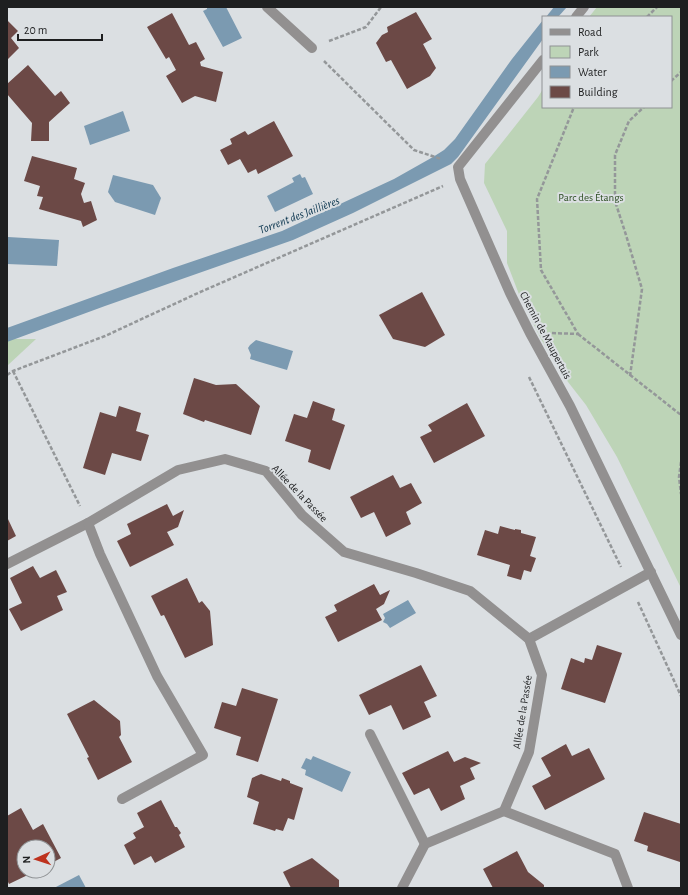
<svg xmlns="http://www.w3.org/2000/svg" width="688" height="895" viewBox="0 0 688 895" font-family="'Alegreya Sans',sans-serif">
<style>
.green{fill:#bdd4b7}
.water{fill:#7b9ab1}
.building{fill:#6c4946}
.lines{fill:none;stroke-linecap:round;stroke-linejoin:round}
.path{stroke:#949799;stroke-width:2.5;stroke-dasharray:4 2;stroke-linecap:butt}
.minor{stroke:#929090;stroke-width:10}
.labels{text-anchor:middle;stroke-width:4;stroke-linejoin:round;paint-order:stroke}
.park-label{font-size:11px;fill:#2e4f24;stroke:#dbdfe2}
.street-label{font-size:11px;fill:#1e1f20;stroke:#dbdfe2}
.water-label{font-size:12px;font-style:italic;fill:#0b354e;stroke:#dbdfe2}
</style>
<rect width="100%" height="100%" fill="#dbdfe2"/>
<g class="green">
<path d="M597,7H681V588L617,457L586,405L561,373L541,339L520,297L507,263V231L484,183L485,164L538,97L543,89V107H671V17H589Z"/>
<path d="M7,339H36L7,366Z"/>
</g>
<g class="water">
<path d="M207,7H226L242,38L223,47L203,11L207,9Z"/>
<path d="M554,7H567L558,17H546Z"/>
<path d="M543,20V39L458,157L451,164L353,213L293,240L105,306L7,342V328L173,268L282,231L394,179L433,157L444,150L455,139L512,59Z"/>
<path d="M123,111L130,131L90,145L84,126Z"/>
<path d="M300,174L302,178L305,177L313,194L275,212L267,196L294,182L292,178Z"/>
<path d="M113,175L153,185L161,198L155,215L115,202L108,192Z"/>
<path d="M8,237L59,240L57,266L7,264Z"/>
<path d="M256,340L293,351L287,370L250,359L251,355L248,348L250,345Z"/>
<path d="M408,600L416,613L390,628L387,624L383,622L385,618L383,614Z"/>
<path d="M313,756L351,772L342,792L305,775L306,770L301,768L306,758L311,760Z"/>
<path d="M79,875L86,888H54Z"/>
</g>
<g class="building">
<path d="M416,12L432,39L423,44L436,68L430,76L407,89L391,60L386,62L376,43L382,35L388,32L387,27Z"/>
<path d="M172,13L189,45L196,42L205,59L200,62L201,66L223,72L216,102L195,96L182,103L166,76L176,70L169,57L166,59L147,27Z"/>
<path d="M7,20L18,31L11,38L19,48L7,60Z"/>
<path d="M28,65L55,96L61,91L70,103L49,122V141H31L32,123L7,94V84Z"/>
<path d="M274,121L293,156L258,174L256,169L248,173L240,159L228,165L220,150L232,144L230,139L245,131L248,135Z"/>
<path d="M32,156L77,168L74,179L85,183L81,194L84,203L91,201L97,220L83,227L81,221L39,209L43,197L37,196L40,186L24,181Z"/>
<path d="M422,292L445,335L425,347L393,339L379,315Z"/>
<path d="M194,378L216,385L236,384L260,406L251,435L205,420L204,422L183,414Z"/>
<path d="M313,401L335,409L332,420L345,425L330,470L308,462L311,450L285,441L294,414L307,418Z"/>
<path d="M467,403L485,436L434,463L420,437L432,431L428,425Z"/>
<path d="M119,406L141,413L136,431L149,435L141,461L112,453L105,475L83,468L100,412L116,417Z"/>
<path d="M393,475L400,488L411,483L422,503L406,512L411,524L386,537L374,512L361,518L350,497Z"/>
<path d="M167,504L173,516L184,510L178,527L167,532L174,545L130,567L117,541L131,534L127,524Z"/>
<path d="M7,517L16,536L7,541Z"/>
<path d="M500,526L515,530V529L521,530V533L536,537L530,556L536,558L531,572L524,570L521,580L507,576L510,565L477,555L485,530L498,534Z"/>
<path d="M33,566L40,578L56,570L67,592L57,596L63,610L21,631L9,609L22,603L10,578Z"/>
<path d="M187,578L199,603L202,601L210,611L213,645L185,658L164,615L161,616L151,596Z"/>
<path d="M374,584L380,595L390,590L384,604L376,609L382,620L338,642L325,617L337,611L334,605Z"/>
<path d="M597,645L622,653L605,703L561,689L571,658L584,663L585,658L592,660Z"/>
<path d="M421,665L437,696L424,702L431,717L403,730L391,705L369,715L359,695Z"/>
<path d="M242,688L278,699L258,762L236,755L241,737L214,728L222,702L236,706Z"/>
<path d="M94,700L120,721L121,735L119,737L132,762L98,780L87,758L89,757L67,714Z"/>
<path d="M566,744L572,756L589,748L605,779L545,810L532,786L551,776L541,758Z"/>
<path d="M448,751L454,762L465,757L481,763L470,768L475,779L460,786L465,799L441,811L429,788L414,795L402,773Z"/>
<path d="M261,774L281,781L282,778L290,781V783L303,788L294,820L288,818L283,831L276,829L275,831L253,824L259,802L247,797L252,778Z"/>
<path d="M161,800L175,827H177L181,833L179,835L185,847L155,863L151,856L134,865L124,845L136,838L133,833L144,827L137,813Z"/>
<path d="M21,808L33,830L43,824L61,858L48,865V847H24V871H36L9,884L7,880V816Z"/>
<path d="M644,812L681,824L680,862L647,851L648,846L634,841Z"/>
<path d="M517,851L528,872L544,885V888H493L483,869Z"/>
<path d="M312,858L339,880V888H291L283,872Z"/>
</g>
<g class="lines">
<g class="path">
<path d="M647,17L657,7"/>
<path d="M329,41L366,27L381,7"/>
<path d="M324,61L414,150L441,159"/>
<path d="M671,81L681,72"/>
<path d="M552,333L578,334L541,270L537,199L574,107"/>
<path d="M578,334L681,415"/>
<path d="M13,371L80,506"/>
<path d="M7,375L13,371L105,336L198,293L443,186"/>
<path d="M630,376L642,289L626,235L615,201V155L629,121L644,107"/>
<path d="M529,377L621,567"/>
<path d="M681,462L679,477L681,494"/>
<path d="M638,602L681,696"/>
</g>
<g class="minor">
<path d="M267,7L312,48"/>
<path d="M576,17L584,7"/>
<path d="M543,60L458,167L460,179L510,293L530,333L570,406L681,635"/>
<path d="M7,564L88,523"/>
<path d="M529,639L651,572"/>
<path d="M370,734L425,844"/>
<path d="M122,799L203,755L157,676L100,554L88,523L178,470L225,459L266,471L302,515L344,552L416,573L470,591L529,639L542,675L529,752L504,811L425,844L402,888"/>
<path d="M504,811L615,854L628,888"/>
</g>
</g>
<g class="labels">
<g class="park-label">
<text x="591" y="201">Parc des Étangs</text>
</g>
<g class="street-label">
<text transform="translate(546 335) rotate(62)" y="4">Chemin de Maupertuis</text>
<text transform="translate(300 493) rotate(46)" y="4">Allée de la Passée</text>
<text transform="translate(522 712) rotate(-81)" y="4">Allée de la Passée</text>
</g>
<g class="water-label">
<text transform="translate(299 215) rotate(-21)" y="4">Torrent des Jaillières</text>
</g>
</g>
<rect width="688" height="895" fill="none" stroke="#1e1f20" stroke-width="16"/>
<rect x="542" y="16" width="130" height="92" fill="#dbdfe2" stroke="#8f9294"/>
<rect x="550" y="29" width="20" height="6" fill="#929090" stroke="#8f9294"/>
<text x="578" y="36" font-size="12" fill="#1e1f20">Road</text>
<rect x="550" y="46" width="20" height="12" fill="#bdd4b7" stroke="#8f9294"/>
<text x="578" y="56" font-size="12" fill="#1e1f20">Park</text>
<rect x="550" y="66" width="20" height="12" fill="#7b9ab1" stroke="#8f9294"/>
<text x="578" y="76" font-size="12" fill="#1e1f20">Water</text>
<rect x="550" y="86" width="20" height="12" fill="#6c4946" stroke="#8f9294"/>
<text x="578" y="96" font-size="12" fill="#1e1f20">Building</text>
<g transform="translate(36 859) rotate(267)"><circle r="19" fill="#dbdfe2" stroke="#8f9294"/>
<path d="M0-3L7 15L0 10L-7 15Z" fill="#be321e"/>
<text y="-6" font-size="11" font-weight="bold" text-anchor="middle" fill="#1e1f20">N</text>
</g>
<path d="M18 34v6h84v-6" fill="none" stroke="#1e1f20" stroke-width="2"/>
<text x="24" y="34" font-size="12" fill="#1e1f20" stroke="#dbdfe2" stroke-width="3" paint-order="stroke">20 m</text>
</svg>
